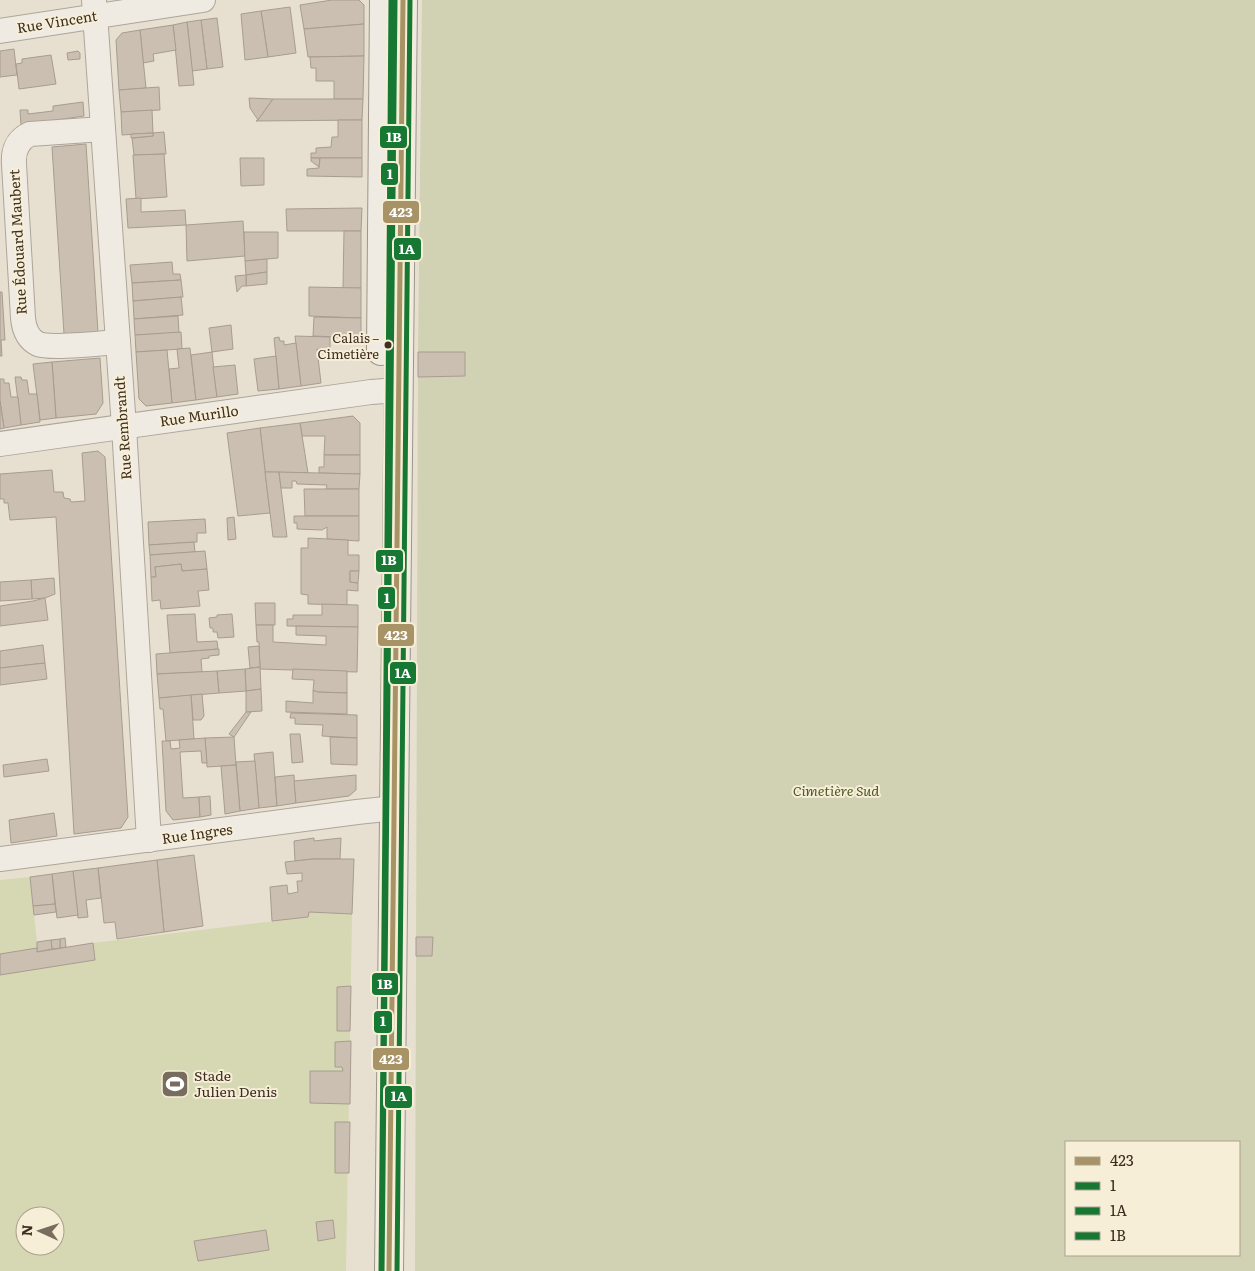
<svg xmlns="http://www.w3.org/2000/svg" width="1255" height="1271" viewBox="0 0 1255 1271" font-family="Literata,serif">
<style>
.green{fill:#d6d7b3;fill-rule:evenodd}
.cemetery{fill:#d1d1b3;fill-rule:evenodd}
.building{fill:#cbbfb2;stroke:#a89c90}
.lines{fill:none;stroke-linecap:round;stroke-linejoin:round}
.street-casing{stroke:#ada599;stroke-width:26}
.secondary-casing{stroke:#9c958a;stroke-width:30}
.street{stroke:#efebe3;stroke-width:24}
.secondary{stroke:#efebe3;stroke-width:28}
.bus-1-casing{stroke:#f7eed8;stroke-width:9}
.bus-2-casing{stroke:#f7eed8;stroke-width:9}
.bus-3-casing{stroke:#f7eed8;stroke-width:9}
.bus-4-casing{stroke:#f7eed8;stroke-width:9}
.bus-1{stroke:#a89366;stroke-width:5}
.bus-2{stroke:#177833;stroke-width:5}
.bus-3{stroke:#177833;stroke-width:5}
.bus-4{stroke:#177833;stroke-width:5}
.bus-dot{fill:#3d2e20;stroke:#f7eed8;stroke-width:2}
.labels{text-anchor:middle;stroke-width:4;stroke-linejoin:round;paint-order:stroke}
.bus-label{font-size:13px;fill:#3d2e20;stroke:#f7eed8;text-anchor:end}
.street-label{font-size:14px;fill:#3d2e20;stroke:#f7eed8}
.park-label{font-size:14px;font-style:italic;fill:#4d5a26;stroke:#f7eed8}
.poi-label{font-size:14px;fill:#3d2e20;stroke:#f7eed8;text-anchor:start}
.line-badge{stroke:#f7eed8;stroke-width:2}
.badge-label{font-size:14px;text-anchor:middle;font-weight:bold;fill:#fff}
</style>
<rect width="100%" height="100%" fill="#e7e0d1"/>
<path class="green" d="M30,877L38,952L93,943L308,917L309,912L352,914L346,1271H0V880ZM25,1216H55V1246H25Z"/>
<path class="cemetery" d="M422,0H1255V1271H415L418,352ZM1066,1142H1239V1255H1066Z"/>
<g class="building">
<path d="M332,0H359L364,5V24L304,29L300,5Z"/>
<path d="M290,7L296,53L268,57L261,11Z"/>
<path d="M261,11L268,57L245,60L241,14Z"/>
<path d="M217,18L223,67L207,69L201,20Z"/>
<path d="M201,20L207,69L192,71L187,22Z"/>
<path d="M187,22L194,85L179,86L173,25Z"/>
<path d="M364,24V56L308,57L304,29Z"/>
<path d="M173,25L176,50L153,54L154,61L143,63L140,30Z"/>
<path d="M140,30L146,88L119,90L116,40L122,33Z"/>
<path d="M14,49L17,75L0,77V51Z"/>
<path d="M78,51L80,53V59L68,60L67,53Z"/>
<path d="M51,55L56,84L19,89L16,64L22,63V59Z"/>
<path d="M364,56L363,99H334V81H316V68H311L310,57Z"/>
<path d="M159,87L160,110L121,112L119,90Z"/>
<path d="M249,98L273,99L258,120L250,108Z"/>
<path d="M273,99H363L362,120L256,121L258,120Z"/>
<path d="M83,102L84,116L21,125L20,110H28V114L53,111V106Z"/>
<path d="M152,110L153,133L122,135L121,112Z"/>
<path d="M338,120H362V158H311V153H316V148L331,147L332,137H338Z"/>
<path d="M164,132L166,154L134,155L132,138L153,136V133Z"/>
<path d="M153,133V136L131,138V134Z"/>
<path d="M86,144L98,332L64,334L52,147Z"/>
<path d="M164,154L167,197L136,199L133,155Z"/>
<path d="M240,158H264V185L241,186Z"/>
<path d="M311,158H320L319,167L311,161Z"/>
<path d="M320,158H362V177L307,176V169L319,168Z"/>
<path d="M141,198V212L185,210L186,225L128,228L126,199Z"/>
<path d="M362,208L361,231H287L286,209Z"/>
<path d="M243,221L245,256L187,261L186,225Z"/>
<path d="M344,231H361V288H343Z"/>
<path d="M244,232H278V258L245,261Z"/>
<path d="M267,259V272L246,275L245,261Z"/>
<path d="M172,262L173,274H180L181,280L132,283L130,265Z"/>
<path d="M267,272V284L246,286V275Z"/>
<path d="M246,275V286H242L237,292L235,276Z"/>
<path d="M181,280L183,297L133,301L132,283Z"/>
<path d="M309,287L361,288V318L309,316Z"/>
<path d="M0,292H2L5,340H1L2,356H0Z"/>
<path d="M181,297L183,315L134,319L133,301Z"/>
<path d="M178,316L179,333L135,335L134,319Z"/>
<path d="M314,317L361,318V338L313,336Z"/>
<path d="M231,325L233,349L212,352L209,328Z"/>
<path d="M181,332L182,349L136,352L135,335Z"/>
<path d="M295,336L330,337V351L317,349L321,383L301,386Z"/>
<path d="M279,337L280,341H284V345L296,343L301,386L279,389L274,338Z"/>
<path d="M190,348L196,400L172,403L169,369L179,368L177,349Z"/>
<path d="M167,350L172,403L146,406L139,399L136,352Z"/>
<path d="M212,352L217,397L196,400L191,355Z"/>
<path d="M418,352H465V376L418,377Z"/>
<path d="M276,356L279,389L258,391L254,359Z"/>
<path d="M100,358L103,403L96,414L56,418L52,362Z"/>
<path d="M52,362L56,418L40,420L33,364Z"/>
<path d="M235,365L238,394L217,397L213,367Z"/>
<path d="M15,377H21L22,380H27L29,394H37L40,422L21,425Z"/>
<path d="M0,379H4V383H9L11,397H18L21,425L4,428L0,401Z"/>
<path d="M0,401L4,428L0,429Z"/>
<path d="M353,416L360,423V455H324L325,436H302L300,423Z"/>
<path d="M300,423L308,473L265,472L260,428Z"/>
<path d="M260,428L270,513L238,516L227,433Z"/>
<path d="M98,451L105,457L128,817L121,828L74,834L56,517L10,520L8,503H4V499H0V474L52,470L54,492H63L64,498L70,499L71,502L85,501L82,453Z"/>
<path d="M324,455H360V474L319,473V467H324Z"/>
<path d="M265,472H279L287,537H273Z"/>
<path d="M279,472L360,474L359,489H326L327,485L297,484L296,481H292V488H281Z"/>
<path d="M304,489H359V516H305Z"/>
<path d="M294,516H359V541L327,539V527L322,530L297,529V523H294Z"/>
<path d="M234,517L236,539L228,540L227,518Z"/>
<path d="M205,519L206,533H197V542L149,545L148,522Z"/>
<path d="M308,538L348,540V555H359V571H350V582L358,583V591L347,590V605L308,604V595L301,594V548H308Z"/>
<path d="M194,542L195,552L150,555L149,545Z"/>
<path d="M205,551L207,569L182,571L181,564L155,567L156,577H151L150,555Z"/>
<path d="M181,564L182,571L207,569L209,590L198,591L200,606L161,609L160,600L152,601L151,577H156L155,567Z"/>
<path d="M350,571H359L358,583L350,582Z"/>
<path d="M54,578L55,594L45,598L32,599L31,580Z"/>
<path d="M31,580L32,599L0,601V582Z"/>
<path d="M45,598L48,620L0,626V606L33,601Z"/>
<path d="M255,603H275V625H256Z"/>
<path d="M322,604L358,605V627L287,626V619H293V615H322Z"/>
<path d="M195,614L197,642L217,641L218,649L170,653L167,615Z"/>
<path d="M232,614L234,637L218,638L217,632H213V628H210L209,618L217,617V615Z"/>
<path d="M256,625H273V642L326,645V636L296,635V626L358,627L357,672L260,669L259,642H257Z"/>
<path d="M43,645L45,663L0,668V651Z"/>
<path d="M259,646L260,667L250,668L248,647Z"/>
<path d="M219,649V655L209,656V658L201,659L202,672L157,674L156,654Z"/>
<path d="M45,663L47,679L0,685V668Z"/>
<path d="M260,667L261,689L246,691L245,669Z"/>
<path d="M245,669L246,691L219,693L217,671Z"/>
<path d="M293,669L347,671V693L317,692L316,691H313L314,680L292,679Z"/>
<path d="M217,671L219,693L159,698L157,674Z"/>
<path d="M261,689L262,711L246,712V691Z"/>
<path d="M313,691H316L317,692L347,693V714L286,712V701L313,703Z"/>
<path d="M202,694L204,716L201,720H193L191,695Z"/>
<path d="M191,695L194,739L166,741L163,709H160L159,698Z"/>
<path d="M246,712H251L234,737L229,734Z"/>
<path d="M291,713L357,715V738L322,736L323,725L295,724V718H290Z"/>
<path d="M290,734H300L303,762L292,763Z"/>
<path d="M234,737L236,765L207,767L205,738Z"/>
<path d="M330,737L357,738V765L331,764Z"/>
<path d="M205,738L207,763H202L201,751L180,752L183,798L199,797L200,817L173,820L166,811L162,741H170L171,749L180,748L179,740Z"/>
<path d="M273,752L277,806L259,808L254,754Z"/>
<path d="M47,759L49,771L4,777L3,765Z"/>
<path d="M255,761L259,808L240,811L236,762Z"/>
<path d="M236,765L240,811L225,814L221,766Z"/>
<path d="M294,775L296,803L277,806L275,777Z"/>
<path d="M356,775V790L349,796L296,803L294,781Z"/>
<path d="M210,796L211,815L200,817L199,797Z"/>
<path d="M54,813L57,836L11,843L9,820Z"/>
<path d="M314,838V841L341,838L340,859H313L295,861L294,841Z"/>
<path d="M194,855L203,926L164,932L157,860Z"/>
<path d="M313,859H354L352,914L309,912L308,917L272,921L270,887L287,885L288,894L298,892L297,881H302V873L287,874L285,862Z"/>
<path d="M157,860L164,932L117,939L115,922L104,923L98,868Z"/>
<path d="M98,868L101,898L86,900L88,917L78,918L73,871Z"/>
<path d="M73,871L78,915L57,918L52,874Z"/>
<path d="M52,874L55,904L33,906L30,877Z"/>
<path d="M55,904L56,912L34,915L33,906Z"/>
<path d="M416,937H433L432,956H416Z"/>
<path d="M65,938L66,947L60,948V939Z"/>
<path d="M60,939V948L52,949L51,940Z"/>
<path d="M51,940L52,949L37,952V942Z"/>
<path d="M93,943L95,960L0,975V954L37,948V952Z"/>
<path d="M351,986L350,1031H337V987Z"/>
<path d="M351,1041L350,1104L310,1103V1071H343L342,1067H335V1042Z"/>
<path d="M335,1122H350L349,1173H335Z"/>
<path d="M333,1220L335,1238L318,1241L316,1222Z"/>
<path d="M266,1230L269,1250L198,1261L194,1241Z"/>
</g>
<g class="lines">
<g class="street-casing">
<g id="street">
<path d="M94,0L124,427L149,840"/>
<path d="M0,31L203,0"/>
<path d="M103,129L30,134C17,140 13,151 14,164L23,318C24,329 28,339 38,344C51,349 101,343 118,342"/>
<path d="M0,444L371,392L399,390"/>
<path d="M0,859L357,812L395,808"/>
</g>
</g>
<g class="secondary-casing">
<g id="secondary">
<path d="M381,351L384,0"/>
<path d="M389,1271L403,0"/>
</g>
</g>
<use href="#street" class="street"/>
<use href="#secondary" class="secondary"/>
<g class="bus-1-casing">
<path id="bus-1" d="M389,1271L403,0"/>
</g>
<g class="bus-2-casing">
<path id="bus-2" d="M381,1271L385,810L391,0"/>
</g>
<g class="bus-3-casing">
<path id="bus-3" d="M397,1271L410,0"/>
</g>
<g class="bus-4-casing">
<path id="bus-4" d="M382,1271L395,0"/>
</g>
<use href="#bus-1" class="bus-1"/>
<use href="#bus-2" class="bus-2"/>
<use href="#bus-3" class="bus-3"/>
<use href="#bus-4" class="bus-4"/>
</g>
<defs>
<g id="stadium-square" transform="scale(1.4375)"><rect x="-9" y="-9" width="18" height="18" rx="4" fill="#786c5e" stroke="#f7eed8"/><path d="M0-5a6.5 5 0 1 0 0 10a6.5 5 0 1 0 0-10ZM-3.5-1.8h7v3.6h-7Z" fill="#fff"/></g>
</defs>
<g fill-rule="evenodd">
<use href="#stadium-square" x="175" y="1084"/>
</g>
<circle class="bus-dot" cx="388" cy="345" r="4.5"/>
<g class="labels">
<g class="bus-label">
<text x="379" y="343">Calais –<tspan x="379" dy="16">Cimetière</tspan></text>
</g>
<g class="street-label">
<text transform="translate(57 22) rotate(-9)" y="5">Rue Vincent</text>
<text transform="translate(18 242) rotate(-93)" y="5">Rue Édouard Maubert</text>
<text transform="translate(199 416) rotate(-8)" y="5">Rue Murillo</text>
<text transform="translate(123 428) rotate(-94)" y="5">Rue Rembrandt</text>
<text transform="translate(197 834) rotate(-8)" y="5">Rue Ingres</text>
</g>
<g class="park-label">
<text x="836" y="796">Cimetière Sud</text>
</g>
<g class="poi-label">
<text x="194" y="1081">Stade<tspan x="194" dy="16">Julien Denis</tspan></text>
</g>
</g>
<g class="line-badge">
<rect x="379" y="125" width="29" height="24" rx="5" fill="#177833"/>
<rect x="380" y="162" width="19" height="24" rx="5" fill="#177833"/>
<rect x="382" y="200" width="38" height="24" rx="5" fill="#a89366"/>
<rect x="393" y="237" width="29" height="24" rx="5" fill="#177833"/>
<rect x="375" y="549" width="29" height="24" rx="5" fill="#177833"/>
<rect x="377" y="586" width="19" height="24" rx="5" fill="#177833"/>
<rect x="377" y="623" width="38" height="24" rx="5" fill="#a89366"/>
<rect x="389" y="661" width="28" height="24" rx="5" fill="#177833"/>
<rect x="371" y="972" width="28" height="24" rx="5" fill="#177833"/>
<rect x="373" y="1010" width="20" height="24" rx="5" fill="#177833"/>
<rect x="372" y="1047" width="38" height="24" rx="5" fill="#a89366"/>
<rect x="384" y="1085" width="29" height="24" rx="5" fill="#177833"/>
</g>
<g class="badge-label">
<text x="394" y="142">1B</text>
<text x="390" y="179">1</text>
<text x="401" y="217">423</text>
<text x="407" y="254">1A</text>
<text x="389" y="565">1B</text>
<text x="387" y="603">1</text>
<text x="396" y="640">423</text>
<text x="403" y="678">1A</text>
<text x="385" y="989">1B</text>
<text x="383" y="1026">1</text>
<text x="391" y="1064">423</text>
<text x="399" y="1101">1A</text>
</g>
<rect x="1065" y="1141" width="175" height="115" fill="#f7eed8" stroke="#ada18e"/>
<rect x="1075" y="1157" width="25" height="8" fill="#a89366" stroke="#ada18e"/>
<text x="1110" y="1166" font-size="15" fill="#3d2e20">423</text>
<rect x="1075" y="1182" width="25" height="8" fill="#177833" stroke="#ada18e"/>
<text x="1110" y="1191" font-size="15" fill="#3d2e20">1</text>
<rect x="1075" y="1207" width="25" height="8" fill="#177833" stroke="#ada18e"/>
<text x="1110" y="1216" font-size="15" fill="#3d2e20">1A</text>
<rect x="1075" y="1232" width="25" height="8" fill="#177833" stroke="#ada18e"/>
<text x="1110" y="1241" font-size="15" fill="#3d2e20">1B</text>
<g transform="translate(40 1231) rotate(273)"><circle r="24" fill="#f7eed8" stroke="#ada18e"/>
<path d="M0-4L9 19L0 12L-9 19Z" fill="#786c5e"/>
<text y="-8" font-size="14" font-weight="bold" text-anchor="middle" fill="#3d2e20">N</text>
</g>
</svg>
